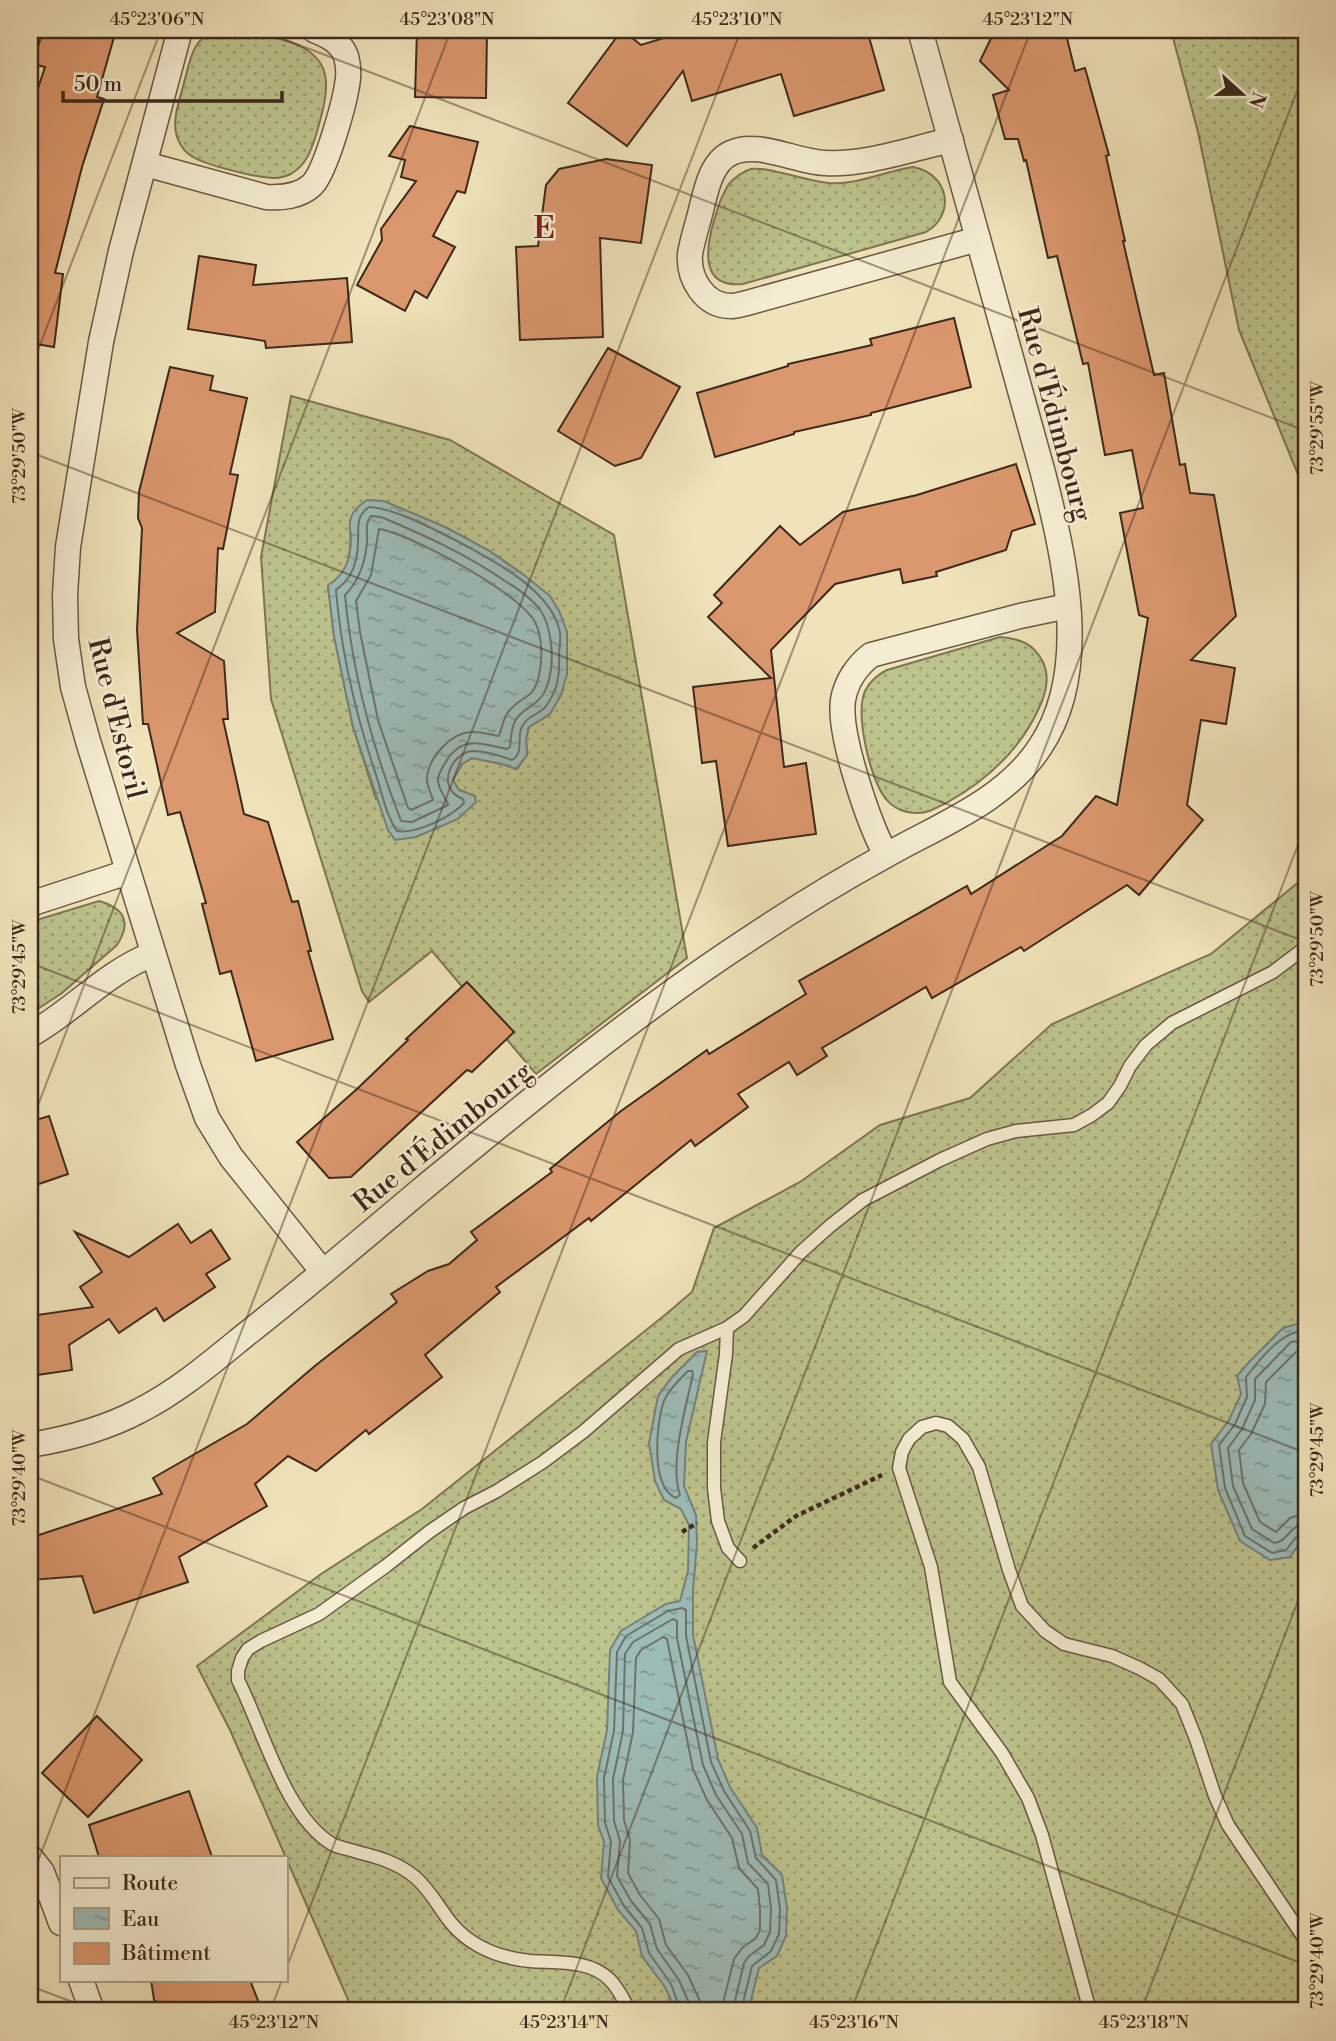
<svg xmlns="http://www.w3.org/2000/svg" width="1336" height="2041" viewBox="0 0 1336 2041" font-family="'Libre Bodoni',serif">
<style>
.grass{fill:url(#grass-dots);stroke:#7d7654;stroke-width:2;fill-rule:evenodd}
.water{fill:url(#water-ripples);stroke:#77817a;stroke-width:2}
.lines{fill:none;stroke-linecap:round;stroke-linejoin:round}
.shore{stroke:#6d726a;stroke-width:2}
.building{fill:#db976d;stroke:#3d291c;stroke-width:2}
.lane-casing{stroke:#6a5844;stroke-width:15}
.street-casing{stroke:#6a5844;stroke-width:27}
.path{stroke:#3d291c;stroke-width:4.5;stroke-dasharray:5 3.5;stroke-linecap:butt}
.lane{stroke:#f5edd2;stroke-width:12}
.street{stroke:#f5edd2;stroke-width:24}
.ticks{fill:none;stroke:#3d291c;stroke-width:2;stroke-opacity:0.45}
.labels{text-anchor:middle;stroke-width:5;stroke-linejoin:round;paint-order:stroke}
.street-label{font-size:28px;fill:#3d291c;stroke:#f5edd2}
.neighbourhood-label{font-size:30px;font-weight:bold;fill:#7a1f14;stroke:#f5edd2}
.neatline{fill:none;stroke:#3d291c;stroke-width:2.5}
.ticks-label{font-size:18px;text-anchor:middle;fill:#3d291c}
</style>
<defs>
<pattern id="grass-dots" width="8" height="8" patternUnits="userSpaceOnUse" patternTransform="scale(1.75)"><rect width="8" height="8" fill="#bdc38d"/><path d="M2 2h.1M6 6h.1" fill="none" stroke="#9b9e72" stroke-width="1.8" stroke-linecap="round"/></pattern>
<pattern id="water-ripples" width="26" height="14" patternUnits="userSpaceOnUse" patternTransform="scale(1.75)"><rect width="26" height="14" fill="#9dbcb8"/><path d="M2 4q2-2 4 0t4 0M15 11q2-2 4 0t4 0" fill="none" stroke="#819995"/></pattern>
</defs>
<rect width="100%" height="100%" fill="#f0e3ba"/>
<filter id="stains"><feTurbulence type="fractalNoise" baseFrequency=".00286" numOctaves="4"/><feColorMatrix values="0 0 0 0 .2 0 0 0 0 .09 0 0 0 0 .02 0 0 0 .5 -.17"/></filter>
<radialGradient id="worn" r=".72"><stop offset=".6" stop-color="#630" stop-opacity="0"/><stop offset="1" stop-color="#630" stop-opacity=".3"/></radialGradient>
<g class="grass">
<path d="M212,30C222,30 234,29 244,30C256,31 269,36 280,39C338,54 330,87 316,135C311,151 306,165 291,174C286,176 280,178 276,178C260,179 206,165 193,157C185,153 180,145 177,137C171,119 181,97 185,79C191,57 192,44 212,30Z"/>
<path d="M1171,30H1306V494L1239,330L1198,132Z"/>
<path d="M913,167C948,173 957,214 926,232L743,284C702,288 705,253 713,224C717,210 721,196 729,184C734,178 743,171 751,169C767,166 809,182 829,183C858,185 886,171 913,167Z"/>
<path d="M291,396L450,440L614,535L687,958L536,1074L432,951L369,1002L362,991L271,699L261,557ZM350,522L445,527L488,550L524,575L567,632V674L550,714L529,727L526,739L527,755L517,769L502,764L472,758L462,764L453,780L458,790L466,792L376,799L353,727L334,636L328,586C332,584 336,582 338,579C352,566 351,539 350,522Z"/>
<path d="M1000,637C1021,639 1033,643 1043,662C1050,678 1046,693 1039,708C1020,750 987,780 948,802C938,807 929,813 918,813C906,814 893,808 886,799C870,780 855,714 865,691C870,681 877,675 887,670Z"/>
<path d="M1306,876V2011H353L230,1730L197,1666L321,1574L422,1509L665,1315L692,1292L714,1228L800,1182L880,1125L970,1098L1052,1024L1211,954Z"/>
<path d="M99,901C124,908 132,922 117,945L62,993L30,1014V922Z"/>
</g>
<g class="water">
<path d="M367,500L384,501L445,527L488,550L524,575L550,596L559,611L567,632V674L561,695L550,714L529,727L526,739L527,755L516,769L502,764L472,758L462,764L453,780L459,790L475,796L476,802L458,819L416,837L395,840L388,830L353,727L334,636L328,585C346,575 351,558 351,538C351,533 349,526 350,521C352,511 359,505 367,500Z"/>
<path d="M1301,1323L1306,1326V1376L1303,1383L1306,1403V1534L1290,1557L1270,1560L1240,1541L1218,1490L1211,1444L1229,1420L1241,1394L1237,1376L1250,1361L1283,1328Z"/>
<path d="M707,1351L686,1442L684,1486L696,1515L697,1543L693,1590V1635L718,1759L730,1787L757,1828L762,1855L782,1875L787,1908L786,1936L777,1956L759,1968L750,2004L752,2011H676L665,1987L642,1956L636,1931L618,1910L601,1878L604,1842L598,1825L597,1777L607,1730L610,1650L621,1631L666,1604L680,1601L688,1571L689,1525L681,1509L664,1500L655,1481L649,1443L658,1396L673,1376L697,1352Z"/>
</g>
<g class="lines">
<g class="shore">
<path d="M369,507C394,508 436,530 459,542C493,560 553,591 560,633C561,640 559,648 559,655C560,674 558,690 546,706C541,713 531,715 525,722C514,733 526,752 512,760C501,756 485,751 473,751C452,752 434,788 463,799L464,803C451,817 417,834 397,831C386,815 382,793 376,775C356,715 341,653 336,590C343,584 349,579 353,569C356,561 358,550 358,542C359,527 355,517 369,507Z"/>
<path d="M371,516L381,517C424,535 466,554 505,581C517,588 530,598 539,608C553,627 555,664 547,686C540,707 522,707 515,721C511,729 511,739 510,747L507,749C479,743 460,735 444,765C441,770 438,774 438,780C438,790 446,797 448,805L412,822L401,821C373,749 352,672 345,595C359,581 365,563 367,543C368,533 364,525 371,516Z"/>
<path d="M379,529C411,534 520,593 535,622C542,636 543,659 539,675C534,700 522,695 509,711C503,718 502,728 499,736C490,735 480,731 471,732C450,733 428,758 427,779C427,787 431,793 433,800L411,810L408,808L378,720L360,632L356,601L371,575Z"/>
<path d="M1306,1331C1283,1329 1259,1360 1246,1377L1247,1397L1235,1424L1219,1445L1225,1488L1245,1536L1272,1553L1286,1550L1298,1535L1306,1533"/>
<path d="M1306,1340L1291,1342L1255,1379V1400L1242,1429L1228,1448L1233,1486L1252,1529L1274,1543C1290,1541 1288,1525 1306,1524"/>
<path d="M1306,1350L1296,1352L1266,1382L1265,1404L1251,1434L1239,1450L1243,1483L1260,1522L1276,1532L1290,1518L1306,1513"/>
<path d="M688,1371H692L693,1374C686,1407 669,1464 680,1495L676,1498C650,1487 656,1423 664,1401C668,1390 680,1379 688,1371Z"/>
<path d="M681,2011L671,1984L649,1953L642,1928L624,1906L608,1877L611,1841L605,1823L604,1778L614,1731L617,1652L626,1636L668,1611L682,1608L686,1610V1636L711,1762L724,1791L750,1831L756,1858L776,1880L780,1909L779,1934L771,1951L752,1966L743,2003L745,2011"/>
<path d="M690,2011L689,2003L679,1980L657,1949L650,1924L631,1901L617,1876L620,1841L614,1821L613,1779L623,1731L625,1654L633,1642L673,1619L677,1621V1638L703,1765L716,1795L742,1834L748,1863L768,1884L771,1909L770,1932L764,1945L749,1956L744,1963L735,2001L736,2011"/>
<path d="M701,2011L699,1999L688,1975L666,1945L659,1919L640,1895L628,1873L630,1840L624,1820L623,1780L633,1732L636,1658L641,1650L663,1637L667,1639L693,1769L707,1800L732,1838L739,1868L758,1889L760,1910V1930L756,1938L742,1948L734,1959L724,1999L725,2011"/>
</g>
</g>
<g class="building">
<path d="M43,30H116L97,97L104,99L82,167L55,273L63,274L54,347L30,343V113L45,67L33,64Z"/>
<path d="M417,30H487L486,98L415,97Z"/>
<path d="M622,30L641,45L690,30H867L884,90L794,116L781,74L692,101L683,71L627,146L568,103Z"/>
<path d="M995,30H1065L1075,71L1085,68L1109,155L1106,156L1125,241H1123L1154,375L1164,373L1180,465L1185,464L1190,493L1214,495L1236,616L1191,660L1235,668L1226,724L1201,720L1187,805L1203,820L1139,895L1127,885L1024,951L1021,947L932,998L926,987L822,1048L827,1056L797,1075L789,1062L738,1094L748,1107L695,1146L691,1140L591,1221L589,1218L496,1287L500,1292L425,1355L442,1377L369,1434L366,1430L316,1471L288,1456L255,1484L267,1506L179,1557L188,1582L94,1613L82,1576L30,1580V1538L162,1494L153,1478L247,1424L316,1365L397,1302L391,1294L428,1271L449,1264L477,1240L471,1232L552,1172L550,1169L621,1111L707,1050L709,1054L806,994L799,981L967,886L971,894L1062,836L1096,796L1117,805L1148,618L1139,615L1120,513L1143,508L1132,450L1105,455L1088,363L1083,364L1057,256L1048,258L1026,160L1024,161L1018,139H1005L993,95L1009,90L980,61Z"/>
<path d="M410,126L478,142L465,193L457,191L433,236L455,247L427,298L415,291L405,311L357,285L382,240L381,229L416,181L401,177L405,160L389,156Z"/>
<path d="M606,159L652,165L641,243L600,238L603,337L520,340L516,247L538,246L546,185L559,169Z"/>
<path d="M199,256L256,265L253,285L347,278L352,342L266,348L265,341L188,329Z"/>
<path d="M954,318L971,387L871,413V415L794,432V434L715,457L697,393L788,366V364L872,345L870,339Z"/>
<path d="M608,348L680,387L641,458L615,466L558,431Z"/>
<path d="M170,367L213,376L210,390L247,398L230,474L238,475L223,549L218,548L215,612L177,633L224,661L228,719H223L244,814L268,822L292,902L298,901L311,951H308L333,1039L256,1061L231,971L220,974L202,904L206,903L180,812L168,815L148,724H143L137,630L142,528L138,518L139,492Z"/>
<path d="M1016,464L1035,524L1012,531L1006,550L936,572L937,576L903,583L900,569L835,584L771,650L784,767L806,763L816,834L728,846L716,761L702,763L693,687L771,678L708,617L722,603L714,595L780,526L800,545L843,512L917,495Z"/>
<path d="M467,982L514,1032L472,1072L467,1070L351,1177L329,1178L297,1142L357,1089L408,1040L406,1039Z"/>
<path d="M49,1116L68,1174L30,1187V1122Z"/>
<path d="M178,1224L191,1243L211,1230L230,1259L206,1274L215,1287L164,1321L156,1308L119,1333L109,1319L69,1345L72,1370L30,1376V1316L93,1307L80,1287L102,1272L75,1232L129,1257Z"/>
<path d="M97,1716L142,1760L88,1817L42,1773Z"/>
<path d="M189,1791L212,1857H99L89,1825Z"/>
<path d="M151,1980H250L262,2011H170L154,2000Z"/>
</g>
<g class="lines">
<g class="lane-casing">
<g id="lane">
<path d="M727,1328L726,1354L714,1442V1488L718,1521L728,1548L740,1561"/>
<path d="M630,2011C624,2001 619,1989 610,1980C590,1959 556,1963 530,1961C511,1959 495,1955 479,1946C444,1927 441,1900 415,1877C398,1863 378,1857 357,1852C349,1849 339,1848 332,1844C285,1816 263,1729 238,1680V1671L242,1658L248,1649L261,1641L319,1614L386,1566L429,1532L464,1508L497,1491L543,1462L583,1432L679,1349L727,1328L744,1316L801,1252L830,1226L863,1200L940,1160L987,1139L1016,1131L1074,1125L1092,1115L1108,1103L1120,1086L1130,1066L1146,1045L1172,1023L1273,972L1306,947"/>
<path d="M1090,2011L1042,1835L1028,1798L1002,1753L950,1682L931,1567L899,1468L902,1452L909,1439L922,1427L936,1423L948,1426L963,1439L979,1467L1009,1570L1022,1606L1045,1631L1064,1644L1112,1656L1139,1668L1159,1679L1182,1704L1196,1739L1215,1796L1228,1825L1306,1941"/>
</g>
</g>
<g class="street-casing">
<g id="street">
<path d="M180,30L121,251L101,342L68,547L65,595L66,639L73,687L88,741L188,1065L207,1118L231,1157L323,1272"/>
<path d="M951,140C910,149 867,165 825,163C796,162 758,140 731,153C709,163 705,196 699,218C696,229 692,242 690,254C688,278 704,306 731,306C736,306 742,304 747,303L978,239"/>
<path d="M145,164L266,197C282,198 299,197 312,185C326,171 346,99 348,78C349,70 348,64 346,56C340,41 328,36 314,30"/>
<path d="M886,855C869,824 838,734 843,700C846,682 857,666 871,655L1020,616L1068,606"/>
<path d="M30,904L128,872"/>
<path d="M30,1035C73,1011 106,972 153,954"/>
<path d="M30,1445C67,1439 105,1429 139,1411C177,1392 211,1363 244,1336C304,1289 363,1239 421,1190C529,1101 638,1011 755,935C797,907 841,880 885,856C939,825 1005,801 1040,747C1092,670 1064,556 1043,473L920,30"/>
<path d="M30,1857L42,1872L61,1923"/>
<path d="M81,1980L92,2011"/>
</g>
</g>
<g class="path">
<path d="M682,1532L697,1523"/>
<path d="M753,1548L796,1516L882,1475"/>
</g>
<use href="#lane" class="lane"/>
<use href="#street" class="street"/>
</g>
<path class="ticks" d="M260,30L1306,431M30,371L161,30M30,452L1306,942M30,963L1306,1453M30,1126L451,30M30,1475L1306,1965M30,1882L741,30M285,1972L1031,30M30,1986L97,2011M270,2011L282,1980M560,2011L1306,68M851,2011L1306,824M1141,2011L1306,1580"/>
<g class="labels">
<g class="street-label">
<text transform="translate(1056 414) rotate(75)" y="10">Rue d'Édimbourg</text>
<text transform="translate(118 718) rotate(76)" y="10">Rue d'Estoril</text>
<text transform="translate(442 1136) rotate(-39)" y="10">Rue d'Édimbourg</text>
</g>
<g class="neighbourhood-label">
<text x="544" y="238">E</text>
</g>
</g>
<rect width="1336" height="2041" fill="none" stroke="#f0e3ba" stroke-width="77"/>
<rect x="60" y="1856" width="228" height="126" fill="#f5edd2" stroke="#ab9f89" stroke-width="2"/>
<rect x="74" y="1878" width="35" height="10" fill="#f5edd2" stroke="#ab9f89" stroke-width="2"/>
<text x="122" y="1890" font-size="21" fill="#3d291c">Route</text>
<rect x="74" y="1908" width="35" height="21" fill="url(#water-ripples)" stroke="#ab9f89" stroke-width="2"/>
<text x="122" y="1926" font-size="21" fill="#3d291c">Eau</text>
<rect x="74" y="1943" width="35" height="21" fill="#db976d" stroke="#ab9f89" stroke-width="2"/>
<text x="122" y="1960" font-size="21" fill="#3d291c">Bâtiment</text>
<g transform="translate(1242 94) rotate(111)" stroke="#f5edd2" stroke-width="5" paint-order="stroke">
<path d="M0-5L12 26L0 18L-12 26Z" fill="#3d291c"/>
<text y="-10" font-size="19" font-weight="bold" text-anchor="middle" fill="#3d291c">N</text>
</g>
<path d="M63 91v10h219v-10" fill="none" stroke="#3d291c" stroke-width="3.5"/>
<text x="74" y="91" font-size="21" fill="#3d291c" stroke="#f5edd2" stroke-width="5" paint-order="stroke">50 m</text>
<rect x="38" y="38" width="1260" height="1964" class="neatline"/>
<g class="ticks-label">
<text x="157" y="25">45°23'06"N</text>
<text x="447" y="25">45°23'08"N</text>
<text x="737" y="25">45°23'10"N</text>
<text x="1028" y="25">45°23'12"N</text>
<text transform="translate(1317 428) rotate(-90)" y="6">73°29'55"W</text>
<text transform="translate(19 456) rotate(-90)" y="6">73°29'50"W</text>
<text transform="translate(1317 939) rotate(-90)" y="6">73°29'50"W</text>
<text transform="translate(19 967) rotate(-90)" y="6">73°29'45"W</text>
<text transform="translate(1317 1450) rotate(-90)" y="6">73°29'45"W</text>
<text transform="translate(19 1478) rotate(-90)" y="6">73°29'40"W</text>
<text transform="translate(1317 1961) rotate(-90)" y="6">73°29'40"W</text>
<text x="274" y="2028">45°23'12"N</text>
<text x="564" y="2028">45°23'14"N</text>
<text x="854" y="2028">45°23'16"N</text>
<text x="1144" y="2028">45°23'18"N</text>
</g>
<rect width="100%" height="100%" filter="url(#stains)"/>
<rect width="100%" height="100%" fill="url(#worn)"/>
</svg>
